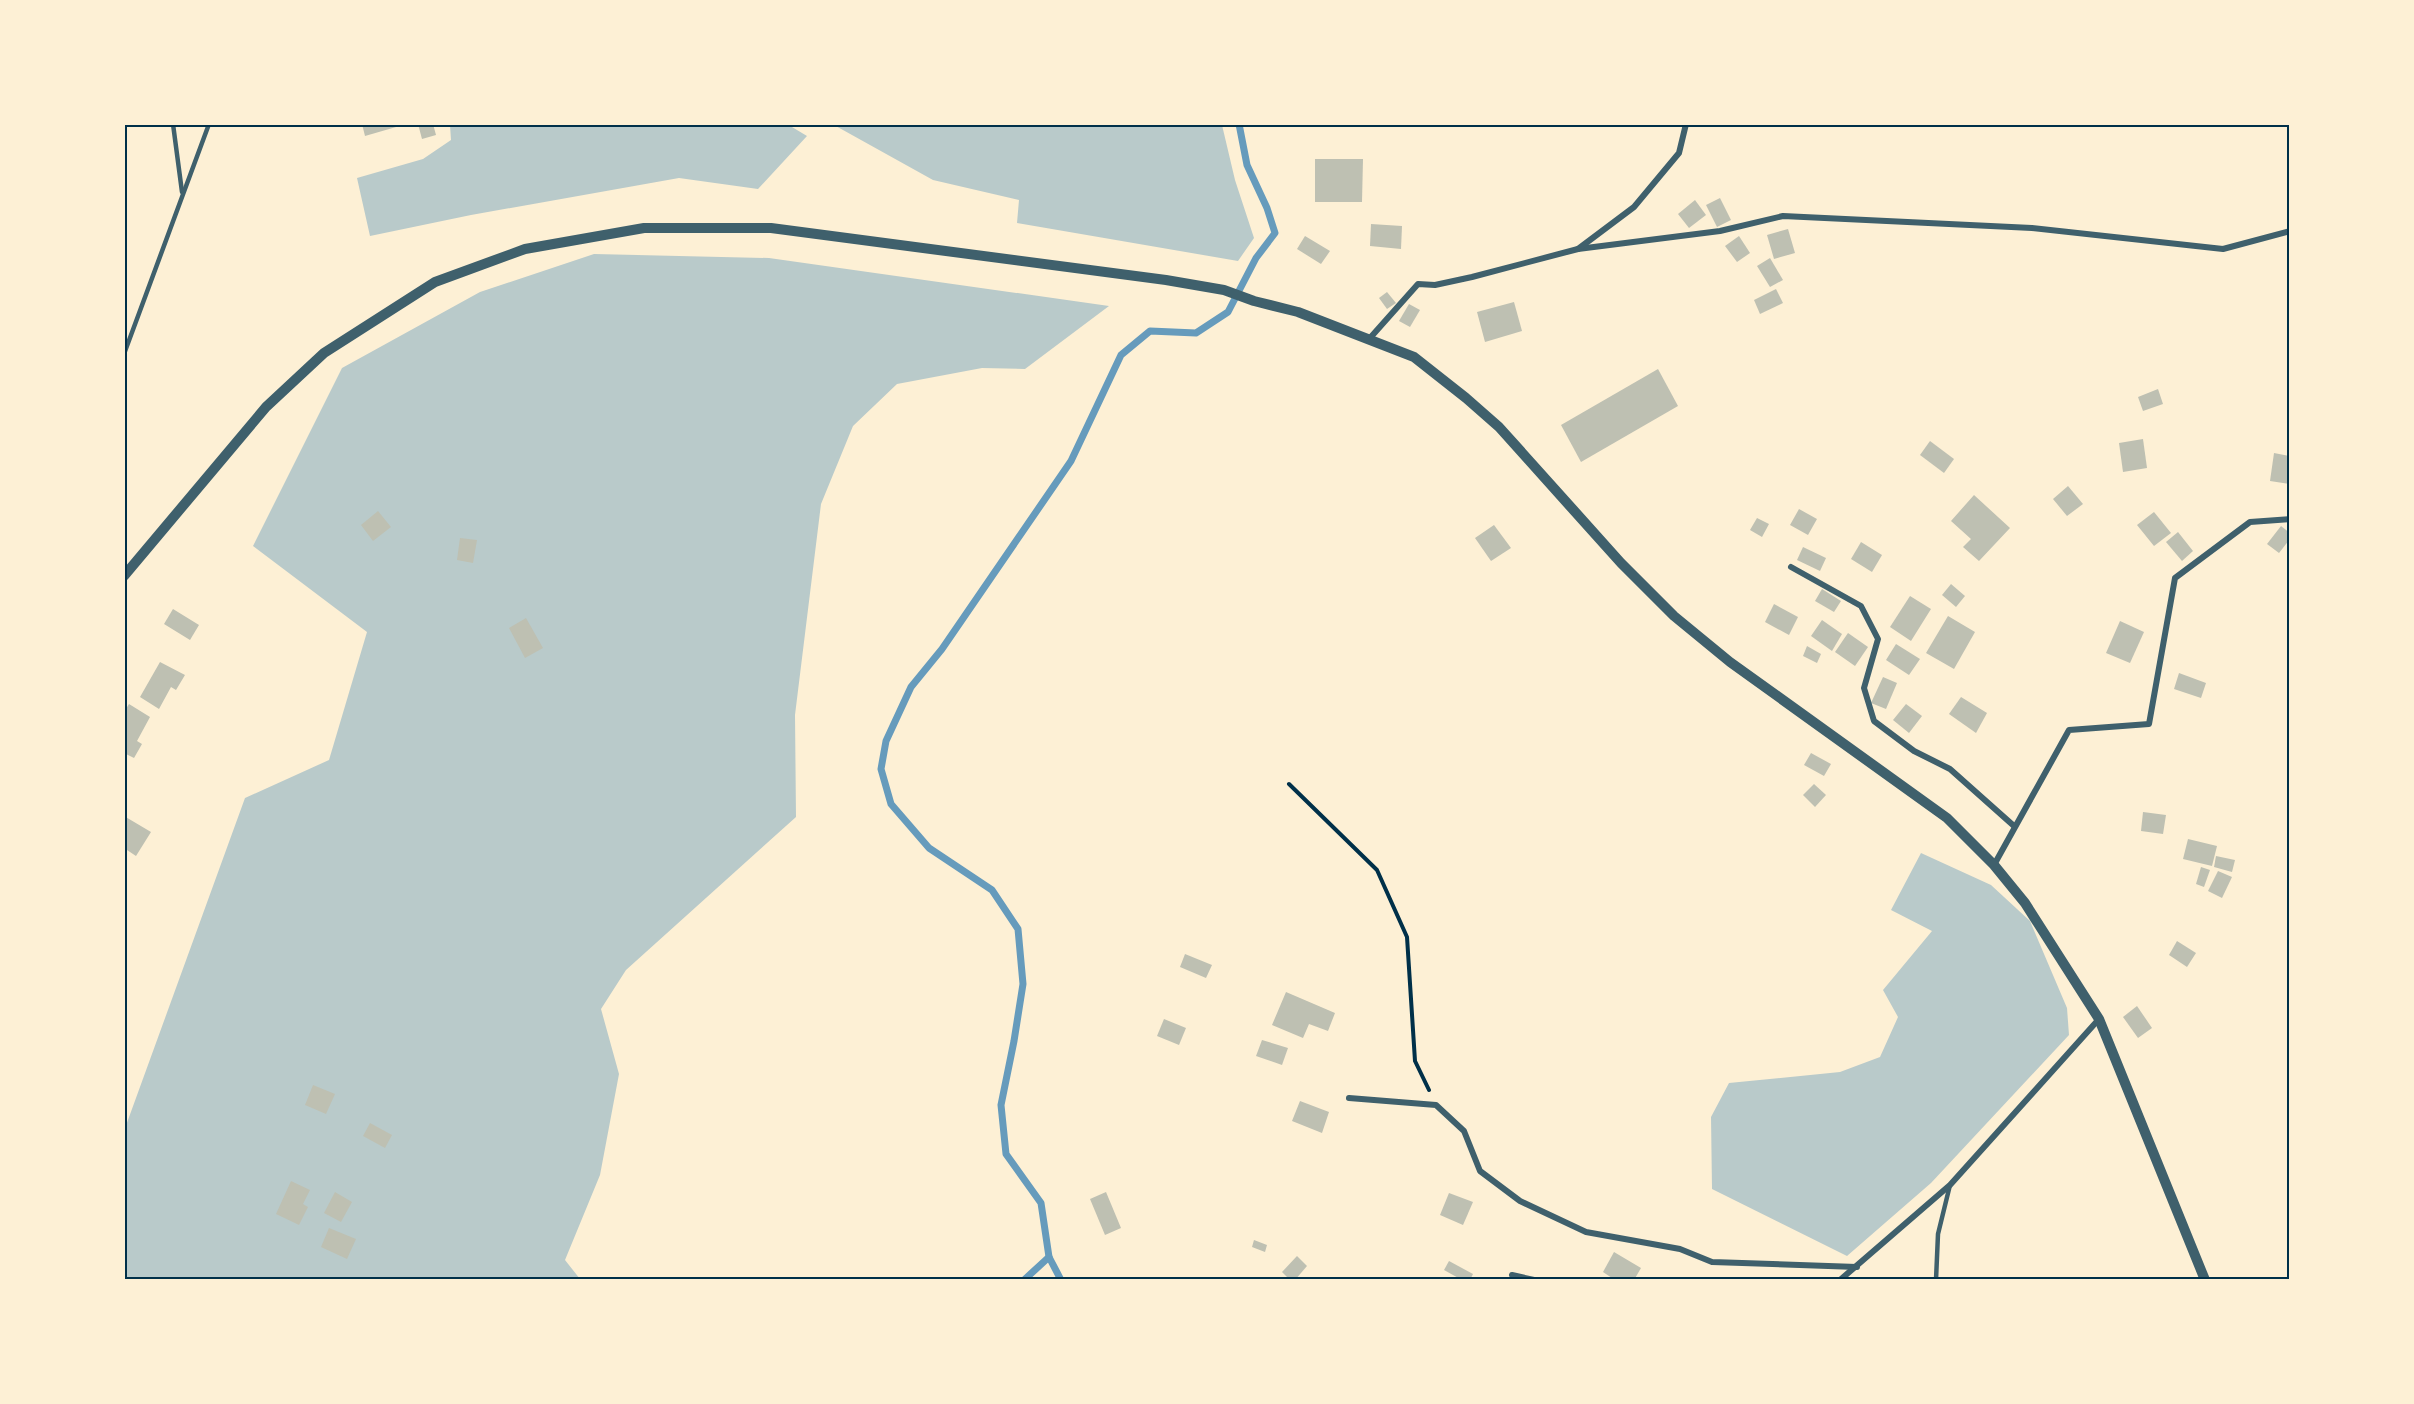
<svg xmlns="http://www.w3.org/2000/svg" width="2414" height="1404" viewBox="0 0 2414 1404" font-family="Quicksand,sans-serif">
<style>
.green{fill:#b9caca}
.lines{fill:none;stroke-linecap:round;stroke-linejoin:round}
.stream{stroke:#669bbc;stroke-width:7}
.building{fill:#bec0b2}
.path{stroke:#003049;stroke-width:4}
.service{stroke:#3f606c;stroke-width:4.5}
.minor{stroke:#3f606c;stroke-width:6}
.tertiary{stroke:#3f606c;stroke-width:10}
.neatline{fill:none;stroke:#003049;stroke-width:2}
</style>
<rect width="100%" height="100%" fill="#fdf0d5"/>
<g class="green">
<path d="M787,124L807,136L758,189L679,178L471,215L370,236L357,178L423,159L451,140L450,125Z"/>
<path d="M834,125H1222L1235,180L1254,238L1238,261L1017,223L1019,200L933,180Z"/>
<path d="M594,254L769,258L1109,306L1025,369L982,368L897,384L853,426L821,504L795,715L796,817L626,970L601,1009L619,1074L600,1175L565,1260L580,1279H125L124,1131L245,798L329,760L367,632L253,546L342,368L480,292Z"/>
<path d="M1921,853L1991,885L2030,921L2067,1008L2069,1035L1931,1183L1847,1256L1712,1189L1711,1117L1729,1083L1840,1072L1880,1057L1898,1017L1883,990L1932,931L1891,910Z"/>
</g>
<g class="lines">
<g class="stream">
<path d="M1024,1280L1049,1257"/>
<path d="M1061,1280L1049,1257L1041,1203L1006,1154L1001,1105L1014,1041L1023,984L1018,929L992,890L929,848L891,804L881,769L886,741L911,687L942,649L1071,461L1121,355L1150,331L1196,333L1228,312L1256,258L1275,233L1267,208L1247,165L1239,124"/>
</g>
</g>
<g class="building">
<path d="M362,124H403V125L365,136Z"/>
<path d="M418,124H433L436,135L422,139Z"/>
<path d="M1315,159H1363L1362,202H1315Z"/>
<path d="M1720,198L1731,220L1717,227L1706,205Z"/>
<path d="M1695,200L1706,215L1689,228L1678,214Z"/>
<path d="M1371,224L1402,226L1401,249L1370,246Z"/>
<path d="M1788,229L1795,253L1774,259L1767,235Z"/>
<path d="M1305,236L1330,251L1321,264L1297,249Z"/>
<path d="M1739,236L1750,253L1737,262L1725,246Z"/>
<path d="M1770,258L1783,280L1770,287L1757,266Z"/>
<path d="M1776,289L1783,303L1760,314L1754,300Z"/>
<path d="M1387,292L1396,303L1387,309L1379,298Z"/>
<path d="M1514,302L1522,331L1485,342L1477,312Z"/>
<path d="M1409,304L1420,310L1410,327L1399,321Z"/>
<path d="M1658,369L1678,406L1581,462L1561,425Z"/>
<path d="M2158,389L2163,404L2143,411L2138,397Z"/>
<path d="M2143,439L2147,468L2123,472L2119,443Z"/>
<path d="M1930,441L1954,459L1944,473L1920,455Z"/>
<path d="M2274,453L2290,456V484L2270,481Z"/>
<path d="M2068,486L2083,504L2067,516L2053,499Z"/>
<path d="M1974,495L2010,528L1979,561L1963,547L1971,539L1951,521Z"/>
<path d="M1799,509L1817,519L1808,535L1790,525Z"/>
<path d="M378,511L391,527L373,541L361,525Z"/>
<path d="M2154,512L2171,533L2154,546L2137,525Z"/>
<path d="M1757,518L1769,524L1762,537L1750,530Z"/>
<path d="M1494,525L1511,548L1491,561L1475,538Z"/>
<path d="M2281,526L2290,533V539L2279,553L2267,544Z"/>
<path d="M2178,532L2193,551L2182,561L2166,542Z"/>
<path d="M460,538L477,540L473,563L457,560Z"/>
<path d="M1861,542L1882,555L1872,572L1851,559Z"/>
<path d="M1803,547L1826,558L1820,571L1797,560Z"/>
<path d="M1951,584L1965,596L1956,607L1942,595Z"/>
<path d="M1822,589L1841,601L1834,612L1815,601Z"/>
<path d="M1910,596L1931,609L1911,641L1890,627Z"/>
<path d="M1774,604L1798,617L1789,635L1765,622Z"/>
<path d="M173,609L199,625L190,640L164,624Z"/>
<path d="M1948,616L1975,632L1954,669L1926,653Z"/>
<path d="M526,618L543,648L525,658L509,628Z"/>
<path d="M1822,620L1842,634L1832,651L1811,636Z"/>
<path d="M2120,621L2144,632L2130,663L2106,653Z"/>
<path d="M1848,633L1868,647L1855,666L1835,652Z"/>
<path d="M1896,644L1920,659L1909,675L1886,660Z"/>
<path d="M1807,646L1821,654L1817,663L1803,656Z"/>
<path d="M160,662L185,675L176,690L171,687L159,709L140,697Z"/>
<path d="M2179,673L2206,683L2201,698L2174,689Z"/>
<path d="M1883,677L1897,683L1886,709L1871,703Z"/>
<path d="M1961,697L1987,713L1976,733L1949,714Z"/>
<path d="M129,704L150,717L137,741L142,744L134,758L124,753V712Z"/>
<path d="M1906,704L1922,716L1909,733L1893,720Z"/>
<path d="M1811,753L1831,764L1824,776L1804,765Z"/>
<path d="M1814,784L1826,795L1815,807L1803,795Z"/>
<path d="M2143,812L2166,815L2163,834L2141,831Z"/>
<path d="M124,816L151,832L136,856L124,848Z"/>
<path d="M2188,839L2217,846L2212,866L2183,859Z"/>
<path d="M2216,856L2235,860L2232,872L2214,867Z"/>
<path d="M2201,867L2210,870L2204,887L2196,884Z"/>
<path d="M2218,871L2232,877L2222,898L2208,891Z"/>
<path d="M2177,941L2196,953L2187,967L2169,955Z"/>
<path d="M1185,954L1212,965L1206,978L1180,967Z"/>
<path d="M1286,992L1335,1013L1328,1031L1309,1024L1303,1038L1272,1025Z"/>
<path d="M2137,1006L2152,1028L2138,1038L2123,1017Z"/>
<path d="M1164,1019L1186,1028L1179,1045L1157,1036Z"/>
<path d="M1262,1040L1288,1048L1282,1065L1256,1056Z"/>
<path d="M313,1085L335,1094L326,1114L305,1105Z"/>
<path d="M1300,1101L1329,1112L1322,1133L1292,1121Z"/>
<path d="M370,1123L392,1135L385,1148L363,1136Z"/>
<path d="M291,1181L310,1190L303,1204L308,1207L299,1225L276,1214Z"/>
<path d="M335,1192L352,1202L341,1222L324,1213Z"/>
<path d="M1106,1192L1121,1228L1105,1235L1090,1199Z"/>
<path d="M1449,1193L1473,1202L1463,1225L1440,1215Z"/>
<path d="M329,1228L356,1239L347,1259L321,1247Z"/>
<path d="M1254,1240L1267,1245L1265,1252L1252,1247Z"/>
<path d="M1614,1252L1641,1268L1634,1280H1615L1603,1272Z"/>
<path d="M1297,1256L1307,1266L1295,1280H1290L1282,1272Z"/>
<path d="M1449,1261L1473,1274L1470,1280H1462L1444,1270Z"/>
</g>
<g class="lines">
<path class="path" d="M1289,784L1377,870L1407,937L1415,1061L1429,1090"/>
<g class="service">
<path d="M173,124L182,192"/>
<path d="M124,354L209,124"/>
<path d="M1936,1280L1938,1234L1950,1185"/>
</g>
<g class="minor">
<path d="M1578,249L1720,231L1783,216L2032,228L2223,249L2290,231"/>
<path d="M1370,338L1418,284L1435,285L1472,277L1578,249L1634,207L1679,153L1686,124"/>
<path d="M1791,567L1861,606L1878,639L1864,688L1874,721L1914,751L1950,769L2014,826"/>
<path d="M1994,865L2069,730L2149,724L2175,578L2250,522L2290,519"/>
<path d="M1349,1098L1436,1105L1464,1131L1480,1171L1520,1201L1586,1232L1680,1249L1712,1262L1857,1267"/>
<path d="M1512,1275L1534,1280"/>
<path d="M1840,1280L1950,1185L2099,1019"/>
</g>
<path class="tertiary" d="M124,576L266,407L324,353L435,282L525,249L644,228H771L1166,280L1224,290L1254,301L1298,312L1414,357L1466,398L1499,427L1621,563L1674,616L1730,662L1947,818L1994,865L2025,903L2099,1019L2205,1280"/>
</g>
<rect width="2414" height="1404" fill="none" stroke="#fdf0d5" stroke-width="252"/>
<rect x="126" y="126" width="2162" height="1152" class="neatline"/>
</svg>
